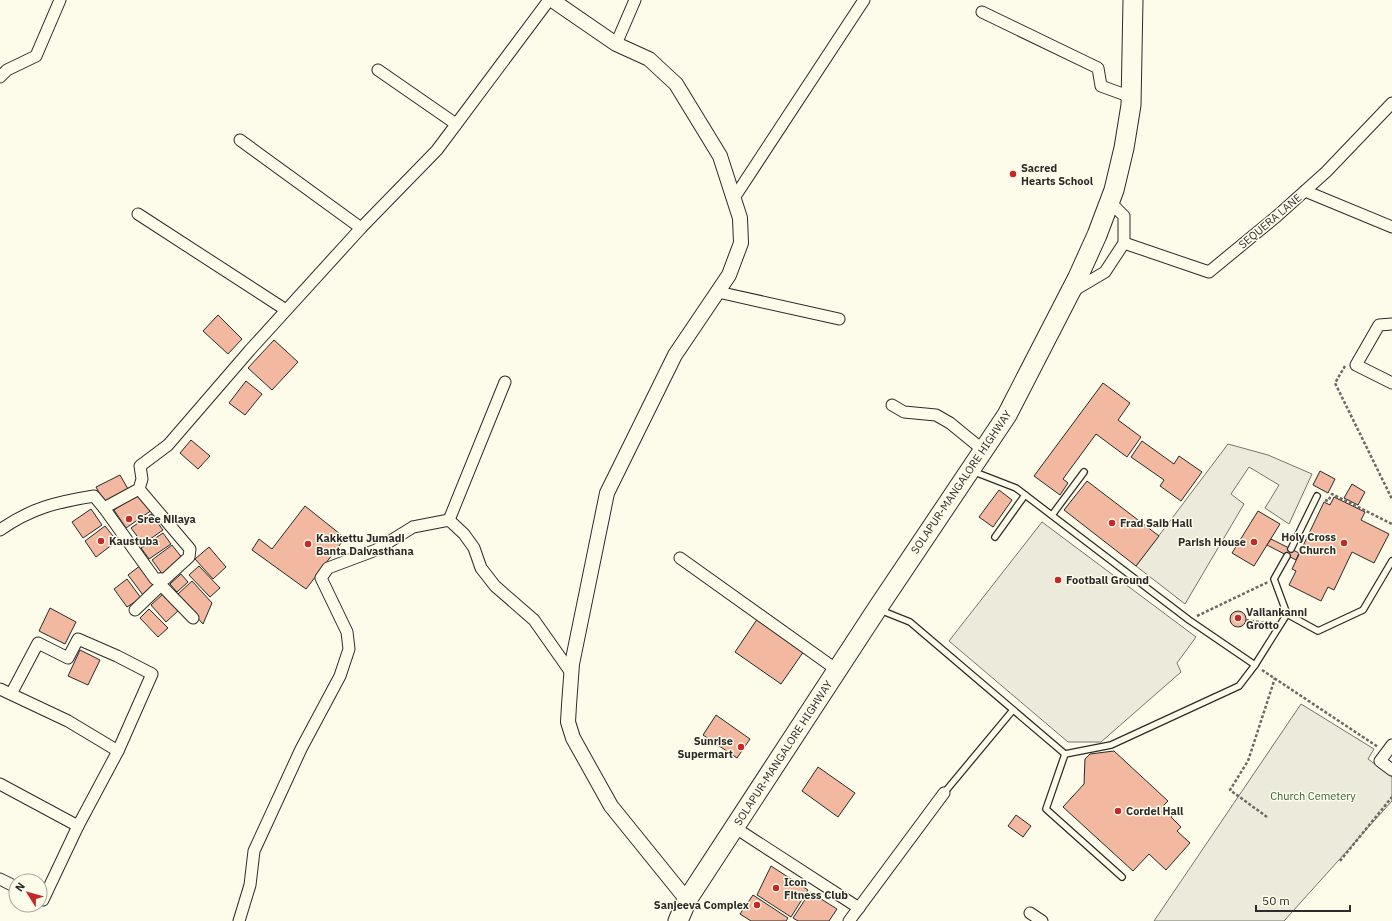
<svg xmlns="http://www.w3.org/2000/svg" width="1392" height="921" viewBox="0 0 1392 921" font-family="'IBM Plex Sans',sans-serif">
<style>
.green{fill:#ecebdb;stroke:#74746e}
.building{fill:#f2b8a0;stroke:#2b2b2b}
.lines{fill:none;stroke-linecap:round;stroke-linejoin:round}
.service-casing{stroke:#2b2b2b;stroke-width:8}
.minor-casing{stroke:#2b2b2b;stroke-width:13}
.tertiary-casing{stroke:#2b2b2b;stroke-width:16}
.trunk-casing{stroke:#2b2b2b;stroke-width:21}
.path{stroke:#6a6964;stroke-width:2.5;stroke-dasharray:3 2;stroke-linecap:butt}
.service{stroke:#fdfbea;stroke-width:5.5}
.minor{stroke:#fdfbea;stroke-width:11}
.tertiary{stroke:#fdfbea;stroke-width:14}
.trunk{stroke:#fdfbea;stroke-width:19}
.poi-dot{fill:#c62828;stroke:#fdfbea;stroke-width:1.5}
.labels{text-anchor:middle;stroke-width:3;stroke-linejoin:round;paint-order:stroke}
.poi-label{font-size:11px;font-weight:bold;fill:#2b2b2b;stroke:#fdfbea;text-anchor:start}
.street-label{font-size:11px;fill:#2b2b2b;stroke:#fdfbea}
.park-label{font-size:11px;fill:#34623c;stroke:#fdfbea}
</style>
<rect width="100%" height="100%" fill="#fdfbea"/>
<g class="green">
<path d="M1228,444L1268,455L1312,474L1289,524L1265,508L1279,485L1249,467L1231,494L1244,504L1185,604L1136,566Z"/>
<path d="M1042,522L1196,637L1177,663L1181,672L1101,742H1068L949,641Z"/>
<path d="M1301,704L1374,749L1368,759L1392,777V801L1284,921H1154Z"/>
</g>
<g class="building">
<path d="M218,315L242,339L228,354L203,331Z"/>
<path d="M274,340L298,362L272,390L248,368Z"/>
<path d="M246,381L262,394L245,415L229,403Z"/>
<path d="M1103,383L1130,403L1118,420L1141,437L1127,457L1096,434L1063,479L1068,483L1060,495L1034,476Z"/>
<path d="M191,440L210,456L198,469L180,453Z"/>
<path d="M1142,441L1174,464L1179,456L1202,472L1181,501L1160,486L1164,480L1131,457Z"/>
<path d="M1320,471L1335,479L1328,493L1313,485Z"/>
<path d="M120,475L128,489L104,502L96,487Z"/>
<path d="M1087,481L1159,536L1136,566L1064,510Z"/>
<path d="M1352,484L1365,492L1358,505L1344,498Z"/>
<path d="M999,490L1012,500L993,527L979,517Z"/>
<path d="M140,493L152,510L126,528L114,510Z"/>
<path d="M1334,497L1365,512L1361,520L1389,534L1374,563L1352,552L1334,590L1328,587L1321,601L1289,585L1296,571L1292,569L1324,502L1330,505Z"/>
<path d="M305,506L345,538L306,589L252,550L259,539L272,549Z"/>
<path d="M91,509L102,525L83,538L72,522Z"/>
<path d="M1258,511L1280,524L1254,566L1232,553Z"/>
<path d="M151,514L163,530L143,544L131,528Z"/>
<path d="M105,526L117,541L96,557L85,541Z"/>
<path d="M163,533L171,544L149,559L141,548Z"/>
<path d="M1271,539L1299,553L1296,560L1267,545Z"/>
<path d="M172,545L183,559L163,575L152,560Z"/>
<path d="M209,547L226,567L213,579L195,559Z"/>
<path d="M141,565L156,585L143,595L128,575Z"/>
<path d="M199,566L220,588L210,597L189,575Z"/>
<path d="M181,574L188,582L177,592L170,584Z"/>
<path d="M127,579L141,598L127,607L114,589Z"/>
<path d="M192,581L212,603L203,624L177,595Z"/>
<path d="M163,594L179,610L166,622L151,605Z"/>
<path d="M50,608L76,622L65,644L39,631Z"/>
<path d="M149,609L168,628L158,637L140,618Z"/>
<circle cx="1238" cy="619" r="8"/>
<path d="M758,618L804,651L781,684L735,652Z"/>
<path d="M80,650L100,660L88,685L68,676Z"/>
<path d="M716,715L750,739L737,758L703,735Z"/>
<path d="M1114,751L1168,801L1163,806L1173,815L1171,817L1181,827L1177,831L1190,843L1166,870L1149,854L1133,871L1063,807L1084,784L1085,759L1090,754Z"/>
<path d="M818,767L855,793L838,817L802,791Z"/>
<path d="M1016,815L1031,826L1023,837L1008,826Z"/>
<path d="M771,866L808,890L791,917L757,895Z"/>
<path d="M810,892L837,909L829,921H798L793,918Z"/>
<path d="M753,895L788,918L786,921H751L740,914Z"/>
</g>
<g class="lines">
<g class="service-casing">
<g id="service">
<path d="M972,471L1016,488L1189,620L1255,665L1287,614L1274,579L1287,556"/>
<path d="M1052,515L1084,472"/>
<path d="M995,537L1025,495"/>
<path d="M1291,549L1317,496"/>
<path d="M880,610L910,622L1065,754"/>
<path d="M1287,614L1318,631L1363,610L1392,561"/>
<path d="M1065,754L1111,745L1239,686L1255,665"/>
<path d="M1065,754L1046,809L1122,877"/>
<path d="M944,793L1013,710"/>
</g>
</g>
<g class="minor-casing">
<g id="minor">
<path d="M982,12L1098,68L1101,86L1131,97"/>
<path d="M616,44L635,0"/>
<path d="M378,70L456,124"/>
<path d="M0,77L7,70L36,56L60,0"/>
<path d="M240,140L361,228"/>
<path d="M1305,191L1392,227"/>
<path d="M734,198L864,0"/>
<path d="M138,214L286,310"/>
<path d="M1124,243L1209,272L1277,216L1326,172L1392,103"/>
<path d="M1073,291L1105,272L1124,243V216L1110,202"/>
<path d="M718,292L839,319"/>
<path d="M1392,324L1379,325L1356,365L1392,383"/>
<path d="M892,405L904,412L936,415L950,423L983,450"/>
<path d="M104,508L155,579H165L189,557L190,549L139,489"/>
<path d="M449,520L505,382"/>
<path d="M0,530C31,508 57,502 94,496L104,508L139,489L142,479L140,466L168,445L250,350L361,228L437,150L549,0"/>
<path d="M680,558L837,670"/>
<path d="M161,579V585L193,618"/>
<path d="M135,610L161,585"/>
<path d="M0,689L68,721L118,751"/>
<path d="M11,694L38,643L68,658L78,639L117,656L152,674L118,751L78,826L43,900L40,899"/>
<path d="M1392,745L1380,761L1392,770"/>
<path d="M0,784L78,826"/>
<path d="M734,827L859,908"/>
<path d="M0,879L16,887"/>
<path d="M1030,913L1042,921"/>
<path d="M239,921L250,885L254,851L301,749L340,676L349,649L347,632L321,578L328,568L376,550L413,527L449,520L464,534L474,548L481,568L495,586L534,620L572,674"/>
<path d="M849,921L944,793"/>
</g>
</g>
<g class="tertiary-casing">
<path id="tertiary" d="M552,0L616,44L649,59L676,84L720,156L740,218L741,243L729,275L675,355L607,493L572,664L569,705L568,722L573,738L611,806L687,900"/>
</g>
<g class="trunk-casing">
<path id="trunk" d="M678,921L687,900L877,609L1007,415L1078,277L1097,235L1114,190L1124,148L1131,105L1133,0"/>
</g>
<g class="path">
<path d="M1345,366L1335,383L1392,499"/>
<path d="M1325,500L1328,501L1332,494L1392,524"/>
<path d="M1197,616L1268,582"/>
<path d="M1246,620L1271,624"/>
<path d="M1262,670L1378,747"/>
<path d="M1267,817L1230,790L1248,761L1275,678"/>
<path d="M1340,861L1392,797"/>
</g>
<use href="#service" class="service"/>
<use href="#minor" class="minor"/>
<use href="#tertiary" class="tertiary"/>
<use href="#trunk" class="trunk"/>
</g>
<g class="poi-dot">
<circle cx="1013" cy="174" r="4"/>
<circle cx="129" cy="519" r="4"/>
<circle cx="1112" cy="523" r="4"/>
<circle cx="101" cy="541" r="4"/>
<circle cx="1254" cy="542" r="4"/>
<circle cx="1344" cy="543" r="4"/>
<circle cx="308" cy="544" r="4"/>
<circle cx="1058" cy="580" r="4"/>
<circle cx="1238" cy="618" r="4"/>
<circle cx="741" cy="747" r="4"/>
<circle cx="1118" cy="811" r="4"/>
<circle cx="776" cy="888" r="4"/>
<circle cx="757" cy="905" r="4"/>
</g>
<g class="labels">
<g class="poi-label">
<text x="1021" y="172">Sacred<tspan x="1021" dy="13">Hearts School</tspan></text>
<text x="137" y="523">Sree Nilaya</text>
<text x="1120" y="527">Frad Saib Hall</text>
<text x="1336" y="541" text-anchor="end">Holy Cross<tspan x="1336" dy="13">Church</tspan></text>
<text x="316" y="542">Kakkettu Jumadi<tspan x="316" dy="13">Banta Daivasthana</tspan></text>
<text x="109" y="545">Kaustuba</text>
<text x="1246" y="546" text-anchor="end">Parish House</text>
<text x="1066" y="584">Football Ground</text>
<text x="1246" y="616">Vailankanni<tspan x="1246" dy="13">Grotto</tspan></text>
<text x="733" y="745" text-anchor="end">Sunrise<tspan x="733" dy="13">Supermart</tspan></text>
<text x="1126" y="815">Cordel Hall</text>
<text x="784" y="886">Icon<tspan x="784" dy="13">Fitness Club</tspan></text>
<text x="749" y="909" text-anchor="end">Sanjeeva Complex</text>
</g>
<g class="street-label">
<text transform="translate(1270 221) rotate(-40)" y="4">SEQUERA LANE</text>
<text transform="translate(961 482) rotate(-56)" y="4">SOLAPUR-MANGALORE HIGHWAY</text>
<text transform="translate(783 753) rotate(-57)" y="4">SOLAPUR-MANGALORE HIGHWAY</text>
</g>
<g class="park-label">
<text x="1313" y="800">Church Cemetery</text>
</g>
</g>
<g transform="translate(28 893) rotate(307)"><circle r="19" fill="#fdfbea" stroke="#a9a89e"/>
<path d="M0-3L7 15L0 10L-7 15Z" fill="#c62828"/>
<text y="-6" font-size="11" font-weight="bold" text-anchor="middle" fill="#2b2b2b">N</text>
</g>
<path d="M1256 905v6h94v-6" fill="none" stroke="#2b2b2b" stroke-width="2"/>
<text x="1262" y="905" font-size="12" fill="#2b2b2b" stroke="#fdfbea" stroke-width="3" paint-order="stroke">50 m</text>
</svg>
